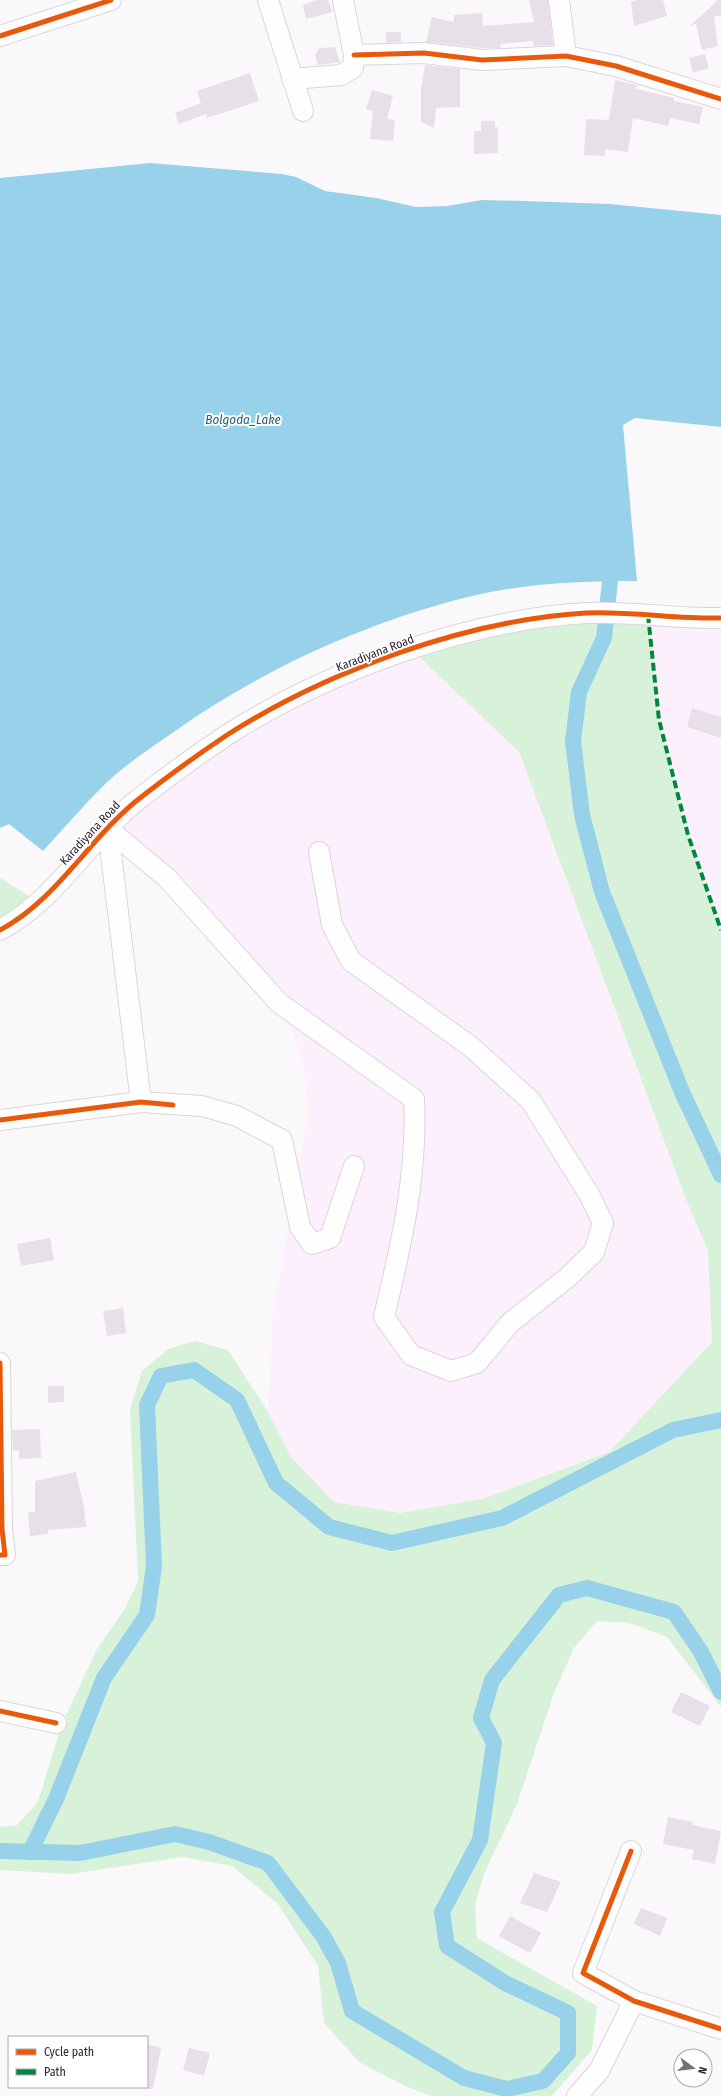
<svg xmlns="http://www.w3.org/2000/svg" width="721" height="2096" viewBox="0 0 721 2096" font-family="'Fira Sans Condensed',sans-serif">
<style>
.built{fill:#fcf0fd}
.green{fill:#d8f2d9}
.water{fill:#98d1ea}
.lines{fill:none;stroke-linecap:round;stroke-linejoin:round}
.canal{stroke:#98d1ea;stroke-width:16}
.building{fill:#e8e0e8}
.minor-casing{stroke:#dcd4dc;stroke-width:22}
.minor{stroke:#fefeff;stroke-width:20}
.quiet{stroke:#00873e;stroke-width:4;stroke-dasharray:8 4;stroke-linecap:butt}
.cycleway-casing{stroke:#fff;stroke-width:8}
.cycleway{stroke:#e8590c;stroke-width:5}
.labels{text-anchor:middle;stroke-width:4;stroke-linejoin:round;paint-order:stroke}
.street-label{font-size:12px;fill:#302530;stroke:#fff}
.water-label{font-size:13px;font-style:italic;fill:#1f6078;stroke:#fff}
</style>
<rect width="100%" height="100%" fill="#fbf8fc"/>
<g class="built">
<path d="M648,615L721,618V930L688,835L659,720Z"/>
<path d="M411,649L519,752L687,1202L708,1251L712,1342L609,1452L482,1499L400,1513L334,1502L291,1457L268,1412L272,1319L309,1106L301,1053L279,1003L108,829L228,735Z"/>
</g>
<g class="green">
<path d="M648,615L659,720L688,835L721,930V1707L667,1637L629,1623L597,1621L574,1648L554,1693L517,1804L484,1874L475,1905L477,1938L597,2006L592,2050L552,2096H432L405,2086L359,2062L324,2023L318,1966L278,1904L232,1866L182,1857L72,1874L0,1870V1827L17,1825L38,1802L61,1726L97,1649L124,1610L138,1581L130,1409L142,1371L168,1349L195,1341L228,1350L268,1412L291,1457L334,1502L400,1513L482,1499L609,1452L712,1342L708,1251L687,1202L519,752L411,649L484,627Z"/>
<path d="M0,878L39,902L0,930Z"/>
</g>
<path class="water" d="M150,163L282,174L296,177L325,191L376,198L416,207L447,206L482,200L524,201L610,204L721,215V427L635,418L623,425L637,581C585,581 528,583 476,595C371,620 267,667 178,729C154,746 127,763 105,784C84,805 64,828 43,851L9,824L0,828V178Z"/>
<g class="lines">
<g class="canal">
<path d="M610,581L604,638L579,692L573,741L582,815L602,892L682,1092L721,1175"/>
<path d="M0,1851L80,1853L175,1834L209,1842L268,1863L323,1936L338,1963L352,2011L464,2078L507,2089L543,2081L568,2053V2013L505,1983L447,1946L442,1912L480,1840L494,1743L481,1718L492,1680L559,1595L587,1588L674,1612L701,1652L721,1692"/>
<path d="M30,1852L56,1799L104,1678L147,1615L154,1566L147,1405L161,1376L194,1370L237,1400L276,1483L329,1527L392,1543L502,1518L673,1430L721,1420"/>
</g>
</g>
<g class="building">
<path d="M317,0H328L333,12L306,19L303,5Z"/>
<path d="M529,0H548L553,45L534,46L533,41L500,44L501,48H482L426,42L432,17L454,22V15L482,13L483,26L534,22Z"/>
<path d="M638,0H663L667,16L634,26L631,2Z"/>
<path d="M718,0H721V15L714,17L718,46L702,50L696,24L690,26Z"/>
<path d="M386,32H401V42L386,43Z"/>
<path d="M335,47L340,62L318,65L315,54L320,48Z"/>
<path d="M705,54L709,68L693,73L689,58Z"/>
<path d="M425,65L460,69V107L436,108L434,128L421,122V88Z"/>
<path d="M250,73L259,101L207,118L206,114L179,124L175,113L201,103L197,91Z"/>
<path d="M615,80L637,85L636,89L674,98V101L703,107L699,124L670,118L668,126L633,118L628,152L605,149V156L584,155L586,119L609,120Z"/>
<path d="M372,90L393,96L387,119L395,120L393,141L370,139L373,111L366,109Z"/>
<path d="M481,121H495V128L498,127V153L474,154V131H481Z"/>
<path d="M692,708L721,717V738L687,727Z"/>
<path d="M50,1238L54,1260L21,1266L17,1244Z"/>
<path d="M123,1308L126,1333L107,1336L103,1311Z"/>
<path d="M48,1386H64V1402L48,1403Z"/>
<path d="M40,1429L41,1458L19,1459V1450L13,1451L12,1430Z"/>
<path d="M76,1472L84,1507L86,1527L48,1530V1534L30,1536L28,1512H35V1481Z"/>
<path d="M681,1692L710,1706L700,1726L671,1712Z"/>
<path d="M668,1817L693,1822L692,1825L721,1831L715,1864L692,1859L694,1850L663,1844Z"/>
<path d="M534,1873L561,1882L547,1912L520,1903Z"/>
<path d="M641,1908L667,1918L660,1936L634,1924Z"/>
<path d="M510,1916L541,1933L530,1953L499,1936Z"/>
<path d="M147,2044L161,2048L153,2089H147Z"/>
<path d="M189,2048L210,2053L204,2076L183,2070Z"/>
</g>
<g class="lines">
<g class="minor-casing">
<g id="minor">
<path d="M268,0L303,111"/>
<path d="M559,0L566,56"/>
<path d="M0,36L111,0"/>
<path d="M354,55L424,53L482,60L566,56L616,66L721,99"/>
<path d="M292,79L341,75L353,68L354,55L343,0"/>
<path d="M0,930C57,900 90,837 140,798C168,776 197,755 227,735C327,671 467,620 586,613C631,611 676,619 721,618"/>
<path d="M141,1102L108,829L167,878L279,1003L414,1099C418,1174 401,1245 384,1317L411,1355L451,1371L477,1363L510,1323L567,1278L594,1252L603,1223L590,1196L531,1101L470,1046L351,961L332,925L319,852"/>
<path d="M0,1120L141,1102L202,1106L237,1116L282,1140L300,1227L312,1244L330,1238L354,1166"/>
<path d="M0,1363L2,1529L5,1555H0"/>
<path d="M0,1711L56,1723"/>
<path d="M631,1851L583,1973L634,2001L721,2029"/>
<path d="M577,2096L599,2071L634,2001"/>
</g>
</g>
<use href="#minor" class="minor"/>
<path class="quiet" d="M648,615L659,720L688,835L721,930"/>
<g class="cycleway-casing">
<g id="cycleway">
<path d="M0,36L111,0"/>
<path d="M354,55L424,53L482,60L566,56L616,66L721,99"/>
<path d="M0,930C57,900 90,837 140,798C168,776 197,755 227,735C327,671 467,620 586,613C631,611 676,619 721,618"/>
<path d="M0,1120L141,1102L173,1105"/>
<path d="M0,1363L2,1529L5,1555H0"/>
<path d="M0,1711L56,1723"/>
<path d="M631,1851L583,1973L634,2001L721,2029"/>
</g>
</g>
<use href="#cycleway" class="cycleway"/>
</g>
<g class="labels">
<g class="street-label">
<text transform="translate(375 653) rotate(-21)" y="4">Karadiyana Road</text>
<text transform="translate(90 833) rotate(-47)" y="4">Karadiyana Road</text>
</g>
<g class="water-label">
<text x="243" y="424">Bolgoda_Lake</text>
</g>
</g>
<rect x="8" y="2036" width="140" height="52" fill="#ffffff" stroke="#aca8ac"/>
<rect x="16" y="2049" width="20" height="6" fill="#e8590c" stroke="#aca8ac"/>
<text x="44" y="2056" font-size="12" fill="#302530">Cycle path</text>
<rect x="16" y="2069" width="20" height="6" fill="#00873e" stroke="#aca8ac"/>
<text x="44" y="2076" font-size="12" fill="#302530">Path</text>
<g transform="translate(693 2068) rotate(105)"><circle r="19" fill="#ffffff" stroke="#aca8ac"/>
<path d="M0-3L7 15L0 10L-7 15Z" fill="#776f77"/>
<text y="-6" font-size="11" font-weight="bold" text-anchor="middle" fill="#302530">N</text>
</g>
</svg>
